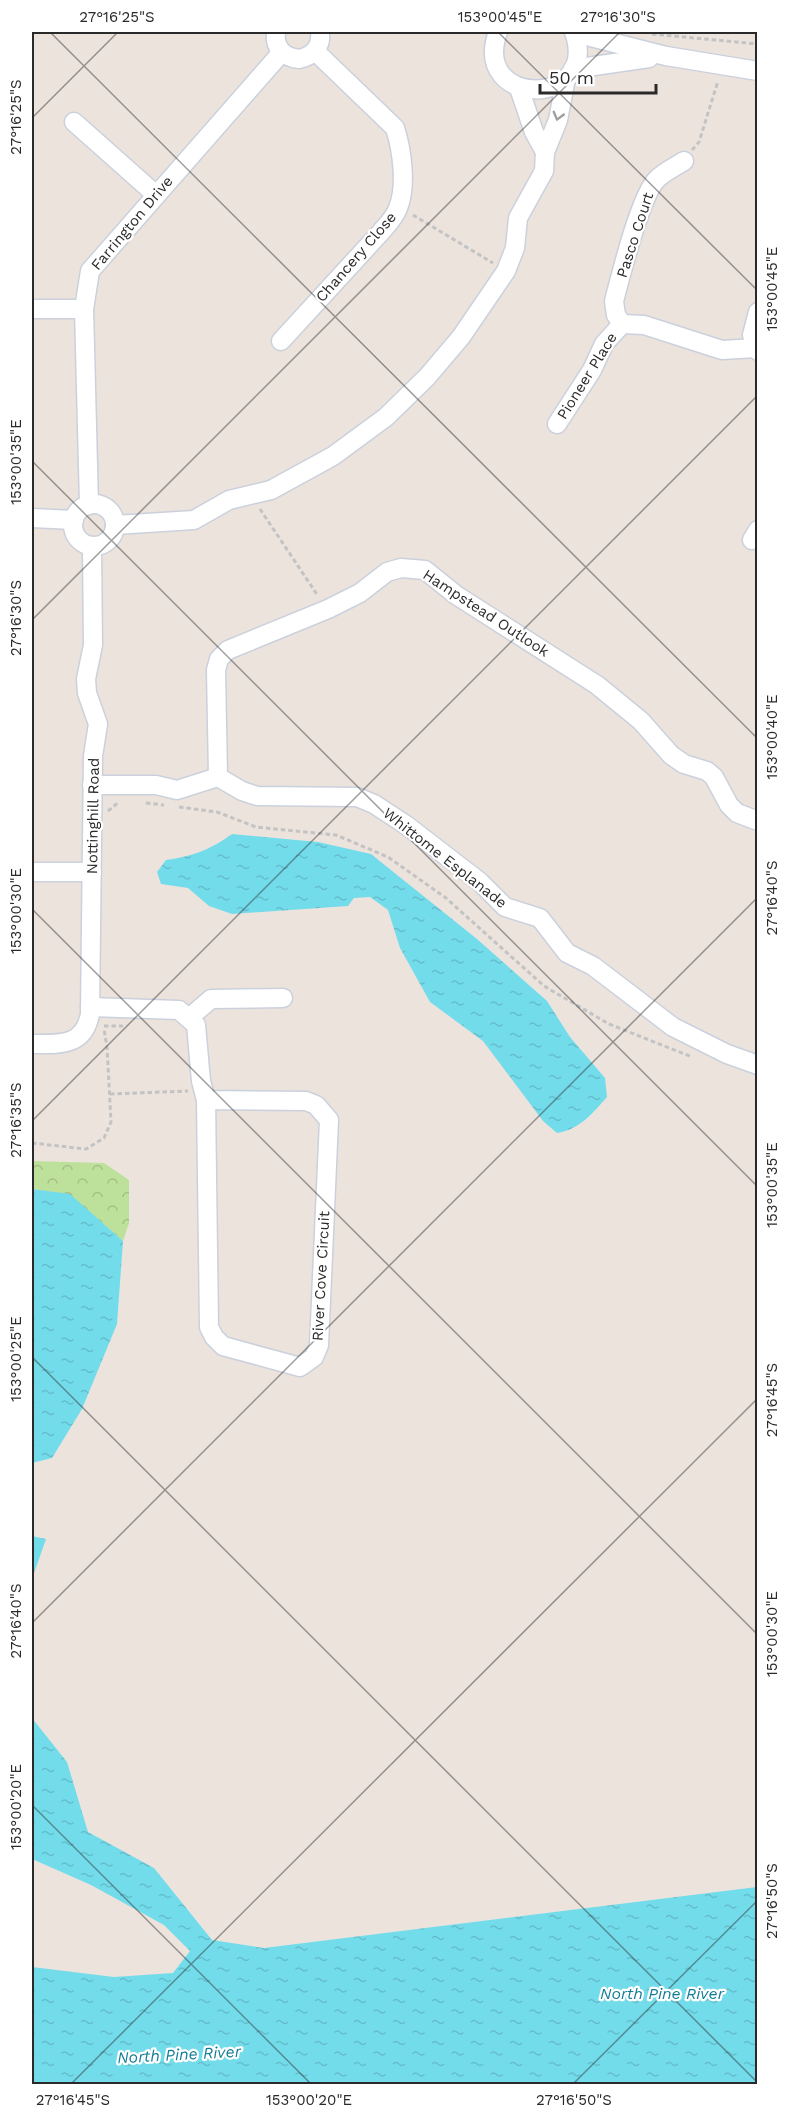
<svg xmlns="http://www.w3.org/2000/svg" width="789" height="2116" viewBox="0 0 789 2116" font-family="'Work Sans',sans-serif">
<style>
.forest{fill:url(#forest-crowns)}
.water{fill:url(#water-ripples)}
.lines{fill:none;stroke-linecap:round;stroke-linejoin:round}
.minor-casing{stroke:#cbd1dc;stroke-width:21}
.path{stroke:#c3c3c3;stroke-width:3;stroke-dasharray:4.5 3;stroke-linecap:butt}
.minor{stroke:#fff;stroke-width:18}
.oneway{stroke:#9f9f9f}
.ticks{fill:none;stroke:#2a2a2a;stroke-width:1.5;stroke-opacity:0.45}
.labels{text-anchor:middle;stroke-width:4.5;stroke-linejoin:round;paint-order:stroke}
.street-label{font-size:15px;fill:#2a2a2a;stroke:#fff}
.water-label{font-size:16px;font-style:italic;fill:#127c97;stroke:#fff}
.neatline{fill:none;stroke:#2a2a2a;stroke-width:2}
.ticks-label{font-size:15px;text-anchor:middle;fill:#2a2a2a}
</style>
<defs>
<pattern id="forest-crowns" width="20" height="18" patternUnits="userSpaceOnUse" patternTransform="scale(1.5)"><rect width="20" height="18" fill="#bde19b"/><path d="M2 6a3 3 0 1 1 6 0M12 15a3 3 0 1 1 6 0" fill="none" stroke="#a3c186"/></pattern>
<pattern id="water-ripples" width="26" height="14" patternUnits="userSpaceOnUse" patternTransform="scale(1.5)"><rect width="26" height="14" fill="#73dceb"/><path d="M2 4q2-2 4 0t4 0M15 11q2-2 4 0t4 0" fill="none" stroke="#64bdca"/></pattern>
</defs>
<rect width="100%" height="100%" fill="#ece3dd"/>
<path class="forest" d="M32,1161L104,1163L129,1180V1223L123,1241L70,1195L32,1189Z"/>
<g class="water">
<path d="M232,834L318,842L371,854L477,939L547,1001L570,1037L605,1078L607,1097C593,1113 579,1130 557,1133L543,1121L483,1041L430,1002L400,948L388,910L370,897L354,898L348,906L232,914L209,906L188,888L161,884L157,872L166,860C193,856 210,850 232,834Z"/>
<path d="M32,1189L70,1194L123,1241L117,1324L82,1409L52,1458L32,1463Z"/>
<path d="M32,1536L46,1539L32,1579Z"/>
<path d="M32,1718L67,1762L88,1832L154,1868L212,1940L264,1948L757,1887V2084H32V1967L114,1977L173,1973L190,1951L164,1925L91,1885L32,1859Z"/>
</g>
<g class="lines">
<g class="minor-casing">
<g id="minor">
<path d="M276,32C274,48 283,57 299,59C313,56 322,47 320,32"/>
<path d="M498,32C470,108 601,109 574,32"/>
<path d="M575,33L666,56L758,71"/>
<path d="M573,69L649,58"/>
<path d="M519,88L534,132L545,152"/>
<path d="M74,122L155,194"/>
<path d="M32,309H84"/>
<path d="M758,312L752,335L758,351"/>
<path d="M622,324L616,315L614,301C621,275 640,196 657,179C664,172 675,167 684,161"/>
<path d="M281,341L381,232C387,225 395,217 398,208C407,186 402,150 395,128L315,51"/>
<path d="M557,424L592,370L604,344L622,324L644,325L722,350L756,348"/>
<circle cx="94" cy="525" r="21"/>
<path d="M89,505L84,309L90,271L282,52"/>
<path d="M32,518L74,520"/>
<path d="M115,525L194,520L229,500L271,490L333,456L386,417L427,377L461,337L506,271L515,248L518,218L544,171L545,152L558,120L566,78"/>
<path d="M752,540L758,530"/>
<path d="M218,777L216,670L219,659L228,650L328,609L360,593L387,572L401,568L425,570L456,595L597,685L641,721L671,755L684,764L707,771L714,777L729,805L737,813L758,821"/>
<path d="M92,785H156L177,790L218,777L242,791L257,796L357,797L374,804L406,825L480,882L505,907L540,918L567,953L593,966L673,1027L727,1054L758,1065"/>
<path d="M32,872H92"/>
<path d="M90,1007L179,1010L196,1025L201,1081L206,1100L209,1327L214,1337L223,1346L300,1367L314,1357L319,1345L329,1120L316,1105L306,1101L206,1100"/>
<path d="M190,1017L211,999L283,998"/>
<path d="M32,1044C59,1044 84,1047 90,1014L93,756L98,724L87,693L86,679L93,645L92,546"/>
</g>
</g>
<g class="path">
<path d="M652,34L758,44"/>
<path d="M692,150L699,142L718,81"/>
<path d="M413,215L493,263"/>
<path d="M260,509L318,596"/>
<path d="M146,803L164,805"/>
<path d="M179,807L217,812L256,827L336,835L388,857L446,898L544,986L609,1024L692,1057"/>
<path d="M108,811L119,802"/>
<path d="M104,1026H123"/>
<path d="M110,1094L188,1091"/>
<path d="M32,1143L86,1149L104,1138L111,1122L107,1047L104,1029"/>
</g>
<use href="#minor" class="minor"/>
</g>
<defs><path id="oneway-chevron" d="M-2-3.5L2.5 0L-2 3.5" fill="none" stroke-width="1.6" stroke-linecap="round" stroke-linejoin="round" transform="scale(1.5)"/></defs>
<use class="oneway" href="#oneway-chevron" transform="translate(558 116) rotate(105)"/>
<path class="ticks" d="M50,32L758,739M498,32L758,291M32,118L118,32M32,461L758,1187M32,620L620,32M32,909L758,1635M32,1121L758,395M32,1357L758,2083M32,1623L758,897M32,1805L311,2084M71,2084L758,1398M573,2084L758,1900"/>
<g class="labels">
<g class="street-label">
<text transform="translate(132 223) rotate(-50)" y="5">Farrington Drive</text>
<text transform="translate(635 235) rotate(-72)" y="5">Pasco Court</text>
<text transform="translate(356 257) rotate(-49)" y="5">Chancery Close</text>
<text transform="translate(587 376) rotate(-58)" y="5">Pioneer Place</text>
<text transform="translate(486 613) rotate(33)" y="5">Hampstead Outlook</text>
<text transform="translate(93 816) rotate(-89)" y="5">Nottinghill Road</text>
<text transform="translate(445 858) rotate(38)" y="5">Whittome Esplanade</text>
<text transform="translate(321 1276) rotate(-87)" y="5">River Cove Circuit</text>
</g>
<g class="water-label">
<text x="662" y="1999">North Pine River</text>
<text transform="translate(179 2054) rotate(-3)" y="6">North Pine River</text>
</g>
</g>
<rect width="789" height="2116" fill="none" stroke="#ffffff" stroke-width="66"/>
<path d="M540 84v9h116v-9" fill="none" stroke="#2a2a2a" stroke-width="3"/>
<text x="549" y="84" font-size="18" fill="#2a2a2a" stroke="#ffffff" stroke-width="4.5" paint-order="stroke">50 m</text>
<rect x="33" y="33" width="723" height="2050" class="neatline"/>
<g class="ticks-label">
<text x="117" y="22">27°16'25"S</text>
<text x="500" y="22">153°00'45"E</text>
<text x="618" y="22">27°16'30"S</text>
<text transform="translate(16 117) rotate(-90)" y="5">27°16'25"S</text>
<text transform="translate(772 289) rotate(-90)" y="5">153°00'45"E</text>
<text transform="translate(16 462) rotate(-90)" y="5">153°00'35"E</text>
<text transform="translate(16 618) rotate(-90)" y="5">27°16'30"S</text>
<text transform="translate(772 737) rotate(-90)" y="5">153°00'40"E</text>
<text transform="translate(772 898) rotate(-90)" y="5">27°16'40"S</text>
<text transform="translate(16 911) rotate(-90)" y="5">153°00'30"E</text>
<text transform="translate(16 1120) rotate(-90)" y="5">27°16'35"S</text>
<text transform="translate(772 1185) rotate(-90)" y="5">153°00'35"E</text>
<text transform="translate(16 1359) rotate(-90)" y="5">153°00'25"E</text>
<text transform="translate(772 1400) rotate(-90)" y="5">27°16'45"S</text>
<text transform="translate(16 1621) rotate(-90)" y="5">27°16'40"S</text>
<text transform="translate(772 1634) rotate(-90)" y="5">153°00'30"E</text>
<text transform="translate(16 1807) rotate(-90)" y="5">153°00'20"E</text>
<text transform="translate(772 1901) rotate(-90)" y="5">27°16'50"S</text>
<text x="73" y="2105">27°16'45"S</text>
<text x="309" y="2105">153°00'20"E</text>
<text x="574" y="2105">27°16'50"S</text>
</g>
</svg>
